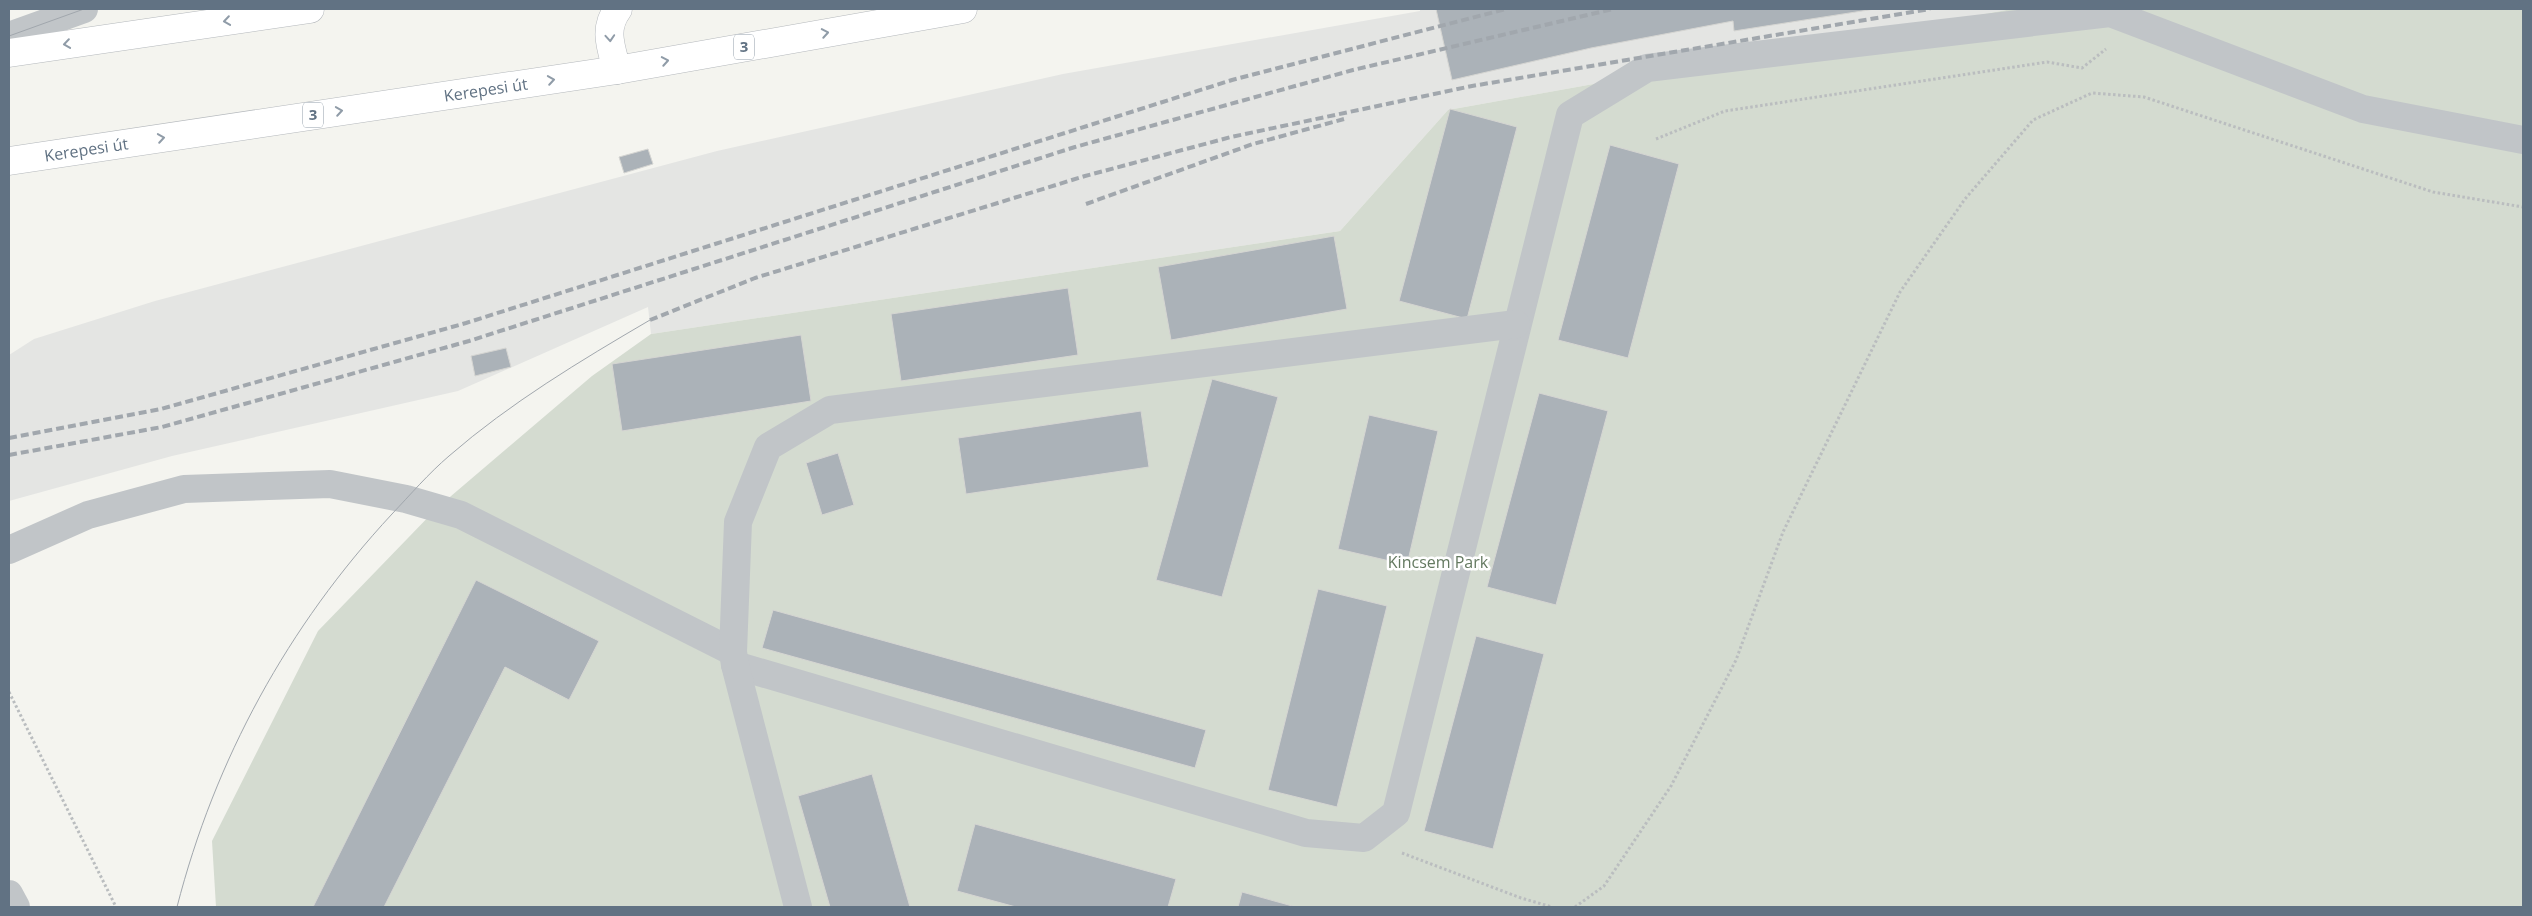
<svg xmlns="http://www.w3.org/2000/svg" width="2532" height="916" viewBox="0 0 2532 916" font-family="'Open Sans',sans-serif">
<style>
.built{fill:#e4e5e3}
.green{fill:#d4dbd0}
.building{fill:#abb2b8;stroke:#d5d5d2}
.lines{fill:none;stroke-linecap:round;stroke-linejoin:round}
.major-casing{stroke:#b4b8bc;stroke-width:29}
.path{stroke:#babdbf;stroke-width:3;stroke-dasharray:2.5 2.5;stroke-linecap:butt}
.minor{stroke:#c1c5c8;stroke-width:28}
.major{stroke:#fff;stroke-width:28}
.tram{stroke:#a1a7ad;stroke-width:1}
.rail{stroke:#a1a7ad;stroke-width:4;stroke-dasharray:8 4;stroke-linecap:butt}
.oneway{stroke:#909ca8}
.labels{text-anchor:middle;stroke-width:5;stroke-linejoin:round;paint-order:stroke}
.shield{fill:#fff;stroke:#909ca8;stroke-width:1}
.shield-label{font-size:15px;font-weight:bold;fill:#617283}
.street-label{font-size:16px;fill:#617283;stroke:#fff}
.park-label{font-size:16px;fill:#647960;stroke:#fff}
</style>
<rect width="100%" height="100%" fill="#f4f4ef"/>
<path class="built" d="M1420,9H2012L1448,110L1340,231L651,334L648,307L458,391L172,456L9,501V355L34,339L155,301L717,151L1063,74L1420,11Z"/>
<path class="green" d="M2012,9H2523V907H216L212,841L318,631L437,508L592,376L651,334L1340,231L1448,110Z"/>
<g class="building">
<path d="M1436,9H1875L1734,31L1733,21L1591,48L1452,80Z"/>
<path d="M1450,109L1517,127L1467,319L1399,301Z"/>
<path d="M1610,145L1679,164L1628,358L1558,340Z"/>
<path d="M648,149L653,164L624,173L619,157Z"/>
<path d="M1334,236L1347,309L1171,340L1158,267Z"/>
<path d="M1068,288L1078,355L901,381L891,314Z"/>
<path d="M801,335L811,401L622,431L612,364Z"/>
<path d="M506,348L511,367L475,376L471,356Z"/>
<path d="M1212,379L1278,397L1222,597L1156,580Z"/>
<path d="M1539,393L1608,411L1556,605L1487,587Z"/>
<path d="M1141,411L1149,467L966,494L958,438Z"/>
<path d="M1369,415L1438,431L1407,565L1338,549Z"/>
<path d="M838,453L854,505L822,515L806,463Z"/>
<path d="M476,580L599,641L569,700L505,667L384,907H313Z"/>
<path d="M1318,589L1387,606L1337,807L1268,790Z"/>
<path d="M773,610L1206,730L1195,768L762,648Z"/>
<path d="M1476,636L1544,654L1493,849L1424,831Z"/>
<path d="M872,774L910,907H830L798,796Z"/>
<path d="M975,824L1176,879L1168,907H1016L957,891Z"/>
<path d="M1242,892L1296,907H1238Z"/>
</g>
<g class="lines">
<g class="major-casing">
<g id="major">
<path d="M9,53L310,9"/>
<path d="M617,70C611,47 603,29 618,9"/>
<path id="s1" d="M9,161L617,70L963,9"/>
</g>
</g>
<g class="path">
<path d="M1656,139L1725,111L2047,62L2082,68L2106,49"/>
<path d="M9,692L116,907"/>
<path d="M1402,853L1521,898L1552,907"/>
<path d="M1575,907L1604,886L1671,786L1736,660L1783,532L1900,292L1965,199L2033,120L2092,93L2144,97L2433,192L2523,207"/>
</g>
<g class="minor">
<path d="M9,36L84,9"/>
<path d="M9,550L88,515L184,489L330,484L406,499L461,515L733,652"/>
<path d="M735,665L1306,833L1364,838L1396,813L1570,115L1647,68L2110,13L2363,109L2523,140"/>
<path d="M9,894L16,907"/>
<path d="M798,907L735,665L733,652L738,522L768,447L830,410L1516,324"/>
</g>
<use href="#major" class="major"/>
<g class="tram">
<path d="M9,36L84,9"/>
<path d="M177,907C215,759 288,626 392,514C410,495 429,473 449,456C510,403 580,361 650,320"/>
</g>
<g class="rail">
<path d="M1086,204L1253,144L1344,119"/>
<path d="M650,320L755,278L1085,176L1231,137L1472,86L1930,9"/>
<path d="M9,438L161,409L466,323L1232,80L1506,9"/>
<path d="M9,455L162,427L469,341L1075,147L1353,70L1613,9"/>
</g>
</g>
<defs><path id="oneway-chevron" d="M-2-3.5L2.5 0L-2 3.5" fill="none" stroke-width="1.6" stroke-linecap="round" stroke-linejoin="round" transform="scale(1.25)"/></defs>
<g class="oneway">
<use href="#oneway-chevron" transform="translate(227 21) rotate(172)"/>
<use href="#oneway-chevron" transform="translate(825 33) rotate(-10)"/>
<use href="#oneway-chevron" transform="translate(610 38) rotate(86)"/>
<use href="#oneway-chevron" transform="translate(67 44) rotate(172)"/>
<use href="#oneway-chevron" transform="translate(665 61) rotate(-10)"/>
<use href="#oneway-chevron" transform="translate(551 80) rotate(-9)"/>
<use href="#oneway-chevron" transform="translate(339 111) rotate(-9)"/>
<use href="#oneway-chevron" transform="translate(161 138) rotate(-9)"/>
</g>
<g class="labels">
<g class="shield">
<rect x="734" y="34.5" width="20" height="25" rx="4"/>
<rect x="303" y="102.5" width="20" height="25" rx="4"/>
</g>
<g class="shield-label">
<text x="744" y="52">3</text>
<text x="313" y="120">3</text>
</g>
<g class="street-label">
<text dy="6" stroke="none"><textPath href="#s1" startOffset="482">Kerepesi út</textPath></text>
<text dy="6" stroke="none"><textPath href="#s1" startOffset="78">Kerepesi út</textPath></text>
</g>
<g class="park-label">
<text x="1438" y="568">Kincsem Park</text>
</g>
</g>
<rect width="2532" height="916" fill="none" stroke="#617283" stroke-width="20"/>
</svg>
